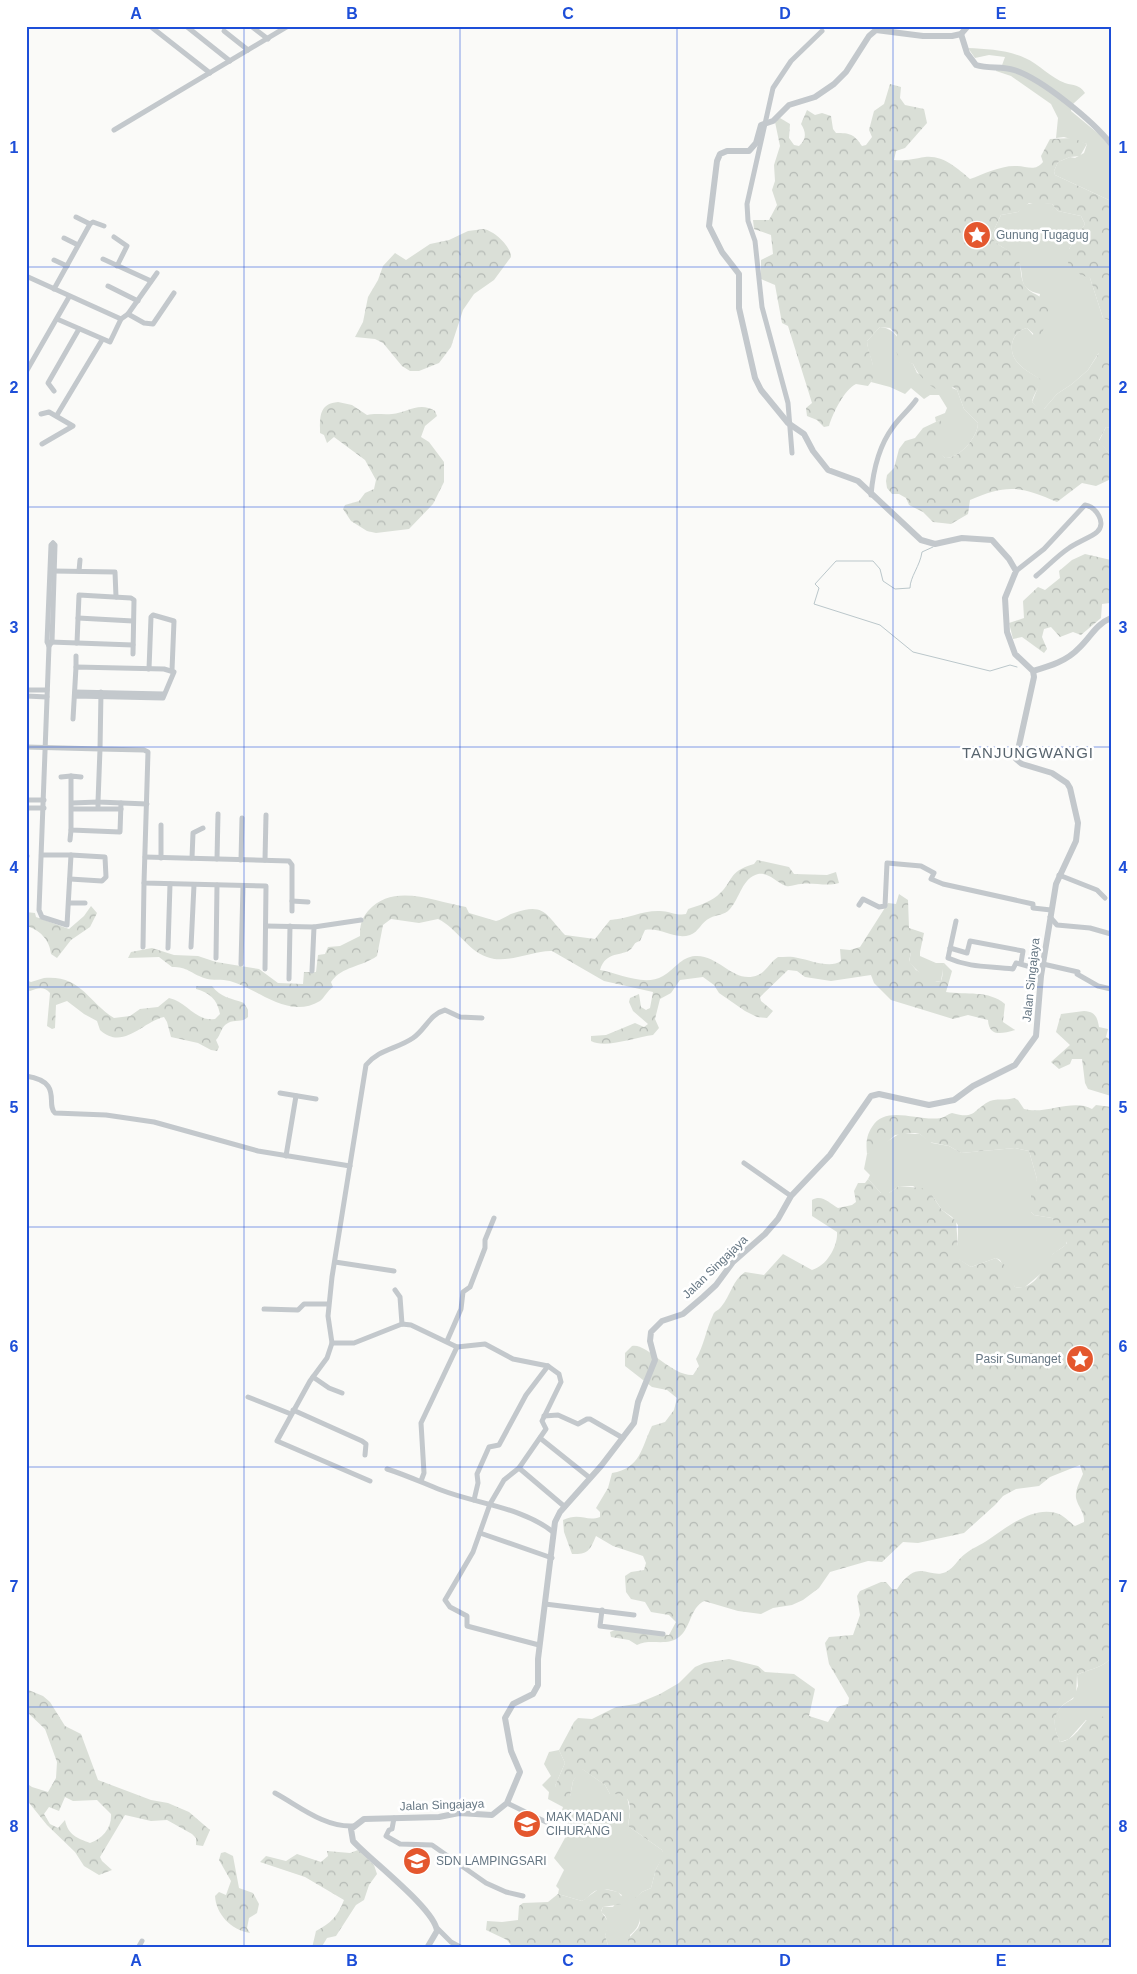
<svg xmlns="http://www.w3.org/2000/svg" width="1137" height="1974" viewBox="0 0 1137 1974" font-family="Helvetica,sans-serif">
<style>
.grass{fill:#dadfd7}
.forest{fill:url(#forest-crowns);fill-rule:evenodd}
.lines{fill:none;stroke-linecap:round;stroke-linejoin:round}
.stream{stroke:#bbc7cb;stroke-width:1}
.minor{stroke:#c3c8cc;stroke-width:5}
.tertiary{stroke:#c3c8cc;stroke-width:6}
.grid{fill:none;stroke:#1d4ed8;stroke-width:1;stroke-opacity:0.55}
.labels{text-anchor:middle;stroke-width:5;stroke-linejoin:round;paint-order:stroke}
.poi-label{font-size:12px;fill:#657683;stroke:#fff;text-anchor:start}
.street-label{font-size:12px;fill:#657683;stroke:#fff}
.quarter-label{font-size:15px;letter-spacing:1px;fill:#57646e;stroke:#fff}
.neatline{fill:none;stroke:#1d4ed8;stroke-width:2}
.grid-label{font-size:16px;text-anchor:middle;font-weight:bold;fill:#1d4ed8}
</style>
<defs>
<pattern id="forest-crowns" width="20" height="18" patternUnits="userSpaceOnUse" patternTransform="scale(1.25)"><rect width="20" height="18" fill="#dadfd7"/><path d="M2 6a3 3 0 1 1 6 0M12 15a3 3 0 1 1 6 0" fill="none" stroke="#b4b9b4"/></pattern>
</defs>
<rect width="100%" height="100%" fill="#fafaf8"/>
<g class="grass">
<path d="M968,48C987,49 1008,50 1025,58C1039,64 1051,78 1065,83C1074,86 1079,84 1085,93L1073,104L1071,111L1100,135L1111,148V201L1055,175L1054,171L1058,162L1070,157L1075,158L1084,153L1087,144L1064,137L1056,138L1058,118L1051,104L1011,76L996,71L997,68H1001L1005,57L989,55L975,58Z"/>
<path d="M1037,202L1052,204L1058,211L1081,216L1085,224L1069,249L1090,278L1103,318L1111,321V346L1098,354L1088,370L1072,384L1057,394L1044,409H1039L1032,402L1041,380C1034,375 1024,370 1018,363C1007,352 1011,331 1027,328L1033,335L1040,294C1014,288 1027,274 1017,259C1011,249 996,247 991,236L1001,215L1018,212L1024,205Z"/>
<path d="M880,327C899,329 900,344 905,360L913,364L917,373L957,390L964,409L978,423C978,437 959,459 945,458L935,450L940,420L936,422L935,417L945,413L947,408L939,395H930L924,399L911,388L905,394L890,387L871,382C877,362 868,358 867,341Z"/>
<path d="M1106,427L1111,428V456L1099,441Z"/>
<path d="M911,952H920V956L936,963H944L941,981C929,985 916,969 909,962Z"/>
<path d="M899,1134H920L932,1143L949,1146L961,1153L1015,1148L1029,1151L1037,1179L1031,1212L1034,1215L1052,1218L1067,1240L1066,1245L1053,1254L1044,1271L1025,1287H1015L1000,1260L996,1258L971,1267L958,1259V1225L952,1217L942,1210L934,1198L913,1186H899L889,1193H881L868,1179L870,1175L864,1169L867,1154Z"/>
<path d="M1109,1660L1111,1662V1724L1086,1720L1069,1739L1060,1742C1051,1722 1052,1709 1073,1699L1078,1686L1077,1675C1088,1669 1100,1669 1109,1660Z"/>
<path d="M559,1750L565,1763L555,1786L570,1796L573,1781L581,1768L605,1785L610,1794H619L627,1797L630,1811L628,1826L662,1850L664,1855L656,1869L651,1888L642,1892L636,1898C640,1914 644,1924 630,1935L631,1948H609L605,1936C607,1927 610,1918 601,1912L603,1907H613L622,1895C616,1890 603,1887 595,1891C590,1894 587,1899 582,1901L558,1894L559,1889L556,1886L564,1870L554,1858L571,1827L560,1816L563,1807L548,1799L549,1792L542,1785L551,1776L544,1764L549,1752Z"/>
</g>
<g class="forest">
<path d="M890,84L901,87L900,98L905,105L924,109L927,123L905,148L896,151L894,160C905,161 913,159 925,157C943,155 957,168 970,179C984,174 1001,165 1017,166C1027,166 1035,172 1043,162L1041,156L1050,139L1073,138L1087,144L1080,156L1070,157L1058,162L1054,171L1055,175L1111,201V321L1103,318L1090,278L1081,275L1068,265L1069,249L1085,224L1081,216L1058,211L1052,204L1029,203L1018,212L1001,215L991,236C996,246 1007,248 1015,255C1023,263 1019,275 1024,284C1032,300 1056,292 1046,321C1044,328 1043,334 1037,337L1027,328C1011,331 1007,352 1018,363C1024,370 1034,375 1042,380C1039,388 1033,395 1032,402L1039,408L1044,409L1057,394L1072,384L1088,370L1101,350L1111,346V428L1106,427L1099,440L1111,456V479L1096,486L1082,483L1057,502C1021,486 1006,484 970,500L968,514L951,524L933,522L923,512L909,505L906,498L899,494H892L887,488L886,481L887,475L894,468L899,449L905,441L915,438L923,428L940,420L945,428L936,449L945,458C959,459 978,437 978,423L964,409L957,390L953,387L945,393C931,389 919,377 913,364L900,360L893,345L897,335L890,328L880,327L867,341C868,357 881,371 868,386L856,384C844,390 833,413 829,426L824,427L817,420L807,416L806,408L812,403L788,326L782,323L775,285L761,279V260L773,254L771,235L754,229L753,220H769L777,205L772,190L775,181L774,165L780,146L775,122L780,118L790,124L789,138L794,145L799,146C807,139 806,132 801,124L807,110L815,115L822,113L831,116L833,129L836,133C850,133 854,134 862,146L866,145L872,137L869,130L874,111L884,104Z"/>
<path d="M484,229C494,231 511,246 511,257L494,280L474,294L463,310L451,347L439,363L419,371H410L402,366L383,343L375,339L355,337L363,322L368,297L378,280L383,266L395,253L406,260L430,244L449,240L468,231Z"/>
<path d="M338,402L352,405L367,415C376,413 383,415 392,414C407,413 419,401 435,411L437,416L425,426L421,437L429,442L444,462V482L433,504L409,529L376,533L367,531L351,521L343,509L345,505L359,501L365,493L374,489L376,480L365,460L334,437L327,443L324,435L320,433C320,416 319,404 338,402Z"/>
<path d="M1085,554L1111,560V606L1110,603L1102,604L1101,618L1081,635L1073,632L1060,637L1051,627L1044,629L1042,637L1047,649L1044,653L1022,637L1013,639L1009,623L1024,618L1023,601L1038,587L1045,590L1060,578L1059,571L1072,560Z"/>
<path d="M757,860L789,867L794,874L827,875L836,872L839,883C826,887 814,882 801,884C797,884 791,887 786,886C777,883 769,872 758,874C742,878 740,898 730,909C724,916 717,914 710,918C701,922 699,932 690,935C674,940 661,927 645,930L640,941C633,943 635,945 631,949C622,957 606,950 600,970C619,973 644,987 663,976C674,970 681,957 695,956C719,954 734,985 758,975C766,972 770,962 778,957C784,957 792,956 798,958C810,960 830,969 841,961L840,949L850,950L860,947L888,903L896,904L899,894L908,900L909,928L924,933L920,952H911L909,961L916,970L937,982L941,981C944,974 941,969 944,963L952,971L946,992C966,995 989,990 1005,1004L1003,1022L1015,1030C1001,1034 989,1037 988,1020L968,1015L953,1019L891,1000L874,983L871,975L831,981L805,977L797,971L788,970L760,997L761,1001L773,1011L767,1018L757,1017L745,1011L719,993L714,985L703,977L680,980L671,993L660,999L655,1019L659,1028L653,1035C636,1037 605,1049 591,1041V1036L606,1035L635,1023L644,1027L648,1024L633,1011L629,1002L630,998L639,994L641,1007L646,1010L650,1008L653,992L604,981L552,951C534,950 506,965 487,957C467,950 457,928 438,919L419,923L391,919L383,925L377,956C362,967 342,966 331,982L333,987C327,991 325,997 320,1001C288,1020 259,989 230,981C222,979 213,981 204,978C190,973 188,967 172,967L159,957L128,958L131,952L152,948L174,955L198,956L216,962L259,969L278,983L303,984L304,972H316L318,955L325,954L328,947L340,946L360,936C360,926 361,919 368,911C394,882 434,902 466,907L469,913L496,921C502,920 507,915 514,913C545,902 546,915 565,935L595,939L610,920C627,919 641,911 658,911C667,910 676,916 686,914L688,909C698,906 709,902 717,896C735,881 726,872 754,864Z"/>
<path d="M91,906L97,913L90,927L71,940L57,958L51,954C50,940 39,929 26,926V912L35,913L36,917L69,929L84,916Z"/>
<path d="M44,978C81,975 87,1001 114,1018L130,1016L140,1009L158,1007L169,998C187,1002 196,1022 215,1019L220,1014C217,999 210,993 196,989V986H212C221,998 231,998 244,1003L248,1010V1017C242,1023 235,1019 228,1023C221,1026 221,1035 216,1040L219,1047L217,1051L211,1050L198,1043L171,1037L167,1022L164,1017C142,1022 123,1051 100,1030L97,1021L84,1014L67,1001L56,1005L55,1028L52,1029L47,1026L50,993C44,986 38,988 30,991L26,989V980L31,982Z"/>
<path d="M1084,1011C1095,1012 1097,1016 1099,1027L1108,1029L1106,1037L1111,1040V1096L1088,1089L1085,1083L1082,1059H1072L1070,1064L1059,1069L1051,1062L1070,1045L1056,1032L1061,1014Z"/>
<path d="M1014,1098L1018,1100L1024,1109C1046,1115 1073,1098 1092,1109L1096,1105L1111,1107V1662L1109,1660C1100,1669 1088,1669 1077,1675L1076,1695C1072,1700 1067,1701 1063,1705C1051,1716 1054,1728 1060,1742C1075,1740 1082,1724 1091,1715L1105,1717L1111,1724V1948H630L628,1939L638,1928L640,1923L635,1898L642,1892L651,1888L656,1869L663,1855L662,1850L628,1826C631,1807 634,1793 610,1794L605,1785L582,1769L573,1781L570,1796L566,1798L555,1786L565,1763L559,1750L574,1722L578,1718L592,1719L616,1707L636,1704L660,1694L679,1683L695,1667L704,1663L729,1659L758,1666L765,1672L794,1674L815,1689L809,1716L828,1722L837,1707L848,1704L849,1698L829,1664L825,1643L829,1637L853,1635L860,1615L857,1596L860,1591L881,1582H886L892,1589H897C919,1556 929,1580 946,1572C955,1567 957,1560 965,1554C972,1548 981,1545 988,1540C1006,1528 1032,1506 1056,1513C1064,1515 1069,1522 1075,1526L1084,1522C1085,1513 1078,1507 1076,1498C1075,1490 1080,1481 1083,1474L1080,1465L1050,1477L1039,1486L1016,1489L1003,1496L995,1505L964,1533L918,1543L903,1542L882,1562L868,1561L830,1572L819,1588L803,1600L792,1605L773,1608L761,1614L738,1611L704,1601C690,1608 691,1628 679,1637C667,1647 650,1638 637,1645L629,1640L611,1637L610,1632L615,1630L669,1635L676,1622L669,1615L651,1612L645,1602L631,1599L626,1592L625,1576L631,1572L644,1570L646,1563L643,1556L613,1546L596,1536C590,1550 588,1555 572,1554L564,1532L563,1520C580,1512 586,1522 600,1517V1512L596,1508L608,1488L612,1473C641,1468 641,1448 652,1426L665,1422L674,1410L677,1398L667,1390L652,1387L625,1366V1353L632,1346C646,1342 671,1376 693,1375L699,1366L696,1359C704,1346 706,1329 713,1315C714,1311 718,1311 721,1307C731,1295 732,1281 745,1272L764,1275L783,1254L812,1270C827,1266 838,1246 837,1232L812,1216V1200C822,1194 829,1203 838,1208L852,1205L856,1202L854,1191L858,1183H865L868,1179L881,1193H889L899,1186L922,1188L931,1194L942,1210L956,1221L959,1259L971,1267L996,1258L1007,1267L1015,1287C1036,1290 1042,1269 1052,1255C1056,1250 1063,1249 1067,1243L1052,1218L1034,1215L1031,1212V1195L1037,1179L1029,1151L1015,1148L961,1153L949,1146L929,1142L920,1134L915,1133L895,1135L881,1148L867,1154C866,1144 866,1136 872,1127C886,1104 918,1122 941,1118C945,1117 948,1114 952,1113C976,1120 972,1110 990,1101C997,1098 1006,1101 1014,1098Z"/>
<path d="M26,1689L43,1696L50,1702L65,1726L81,1734L98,1780L151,1800L168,1803L189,1812L210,1830L203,1846L196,1845V1838L192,1834L167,1820L151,1821L125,1815L100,1857L102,1861L112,1870L99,1875L84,1866L75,1852L47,1825L26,1799V1783L32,1787L48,1792L56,1778L57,1762L45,1729L26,1711ZM65,1797L73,1801L97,1800L111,1814C112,1828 102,1839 90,1843C77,1838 68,1835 65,1820L58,1828L50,1824L44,1814L49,1807L59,1811Z"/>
<path d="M358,1850L374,1865L377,1874L369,1885L364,1900L356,1905L336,1936L327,1938L321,1948H312L316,1931C331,1923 338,1916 344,1900L305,1877L260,1862L266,1856L286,1861L297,1854L321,1862L328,1856L327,1851L350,1853Z"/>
<path d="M225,1852L233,1856L239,1888L253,1893L259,1904L257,1913L249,1918L247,1928L250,1933C231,1930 216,1914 215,1896L219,1892L226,1895L231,1881L219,1860L221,1853Z"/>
<path d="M600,1888L618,1892L624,1900L622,1904L603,1907L601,1911L609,1923L605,1936L609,1948H513L507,1940L486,1930L487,1921L502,1922L518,1920L519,1906L523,1903L548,1902L558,1894L582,1901Z"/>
</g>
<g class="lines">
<path class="stream" d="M933,547L922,552C920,566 910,577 910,588L895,589L883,581L880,569L873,561H836L815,584L819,588L814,604L880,625L913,652L990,671L1010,665L1017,667"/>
<g class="minor">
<path d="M150,26L210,73"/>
<path d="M186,26L230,61"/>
<path d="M251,26L268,39"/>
<path d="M224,31L248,50"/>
<path d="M114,130L288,26"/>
<path d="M76,217L90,224"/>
<path d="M114,237L127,246L117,266"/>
<path d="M64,238L78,245"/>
<path d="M103,259L151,281"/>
<path d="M54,260L67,266"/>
<path d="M26,276L121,319"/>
<path d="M108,286L138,301"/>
<path d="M54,289L90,224L93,222L104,226"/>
<path d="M128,314L144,323L153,324L174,293"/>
<path d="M57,319L110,342L121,319L128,314L157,273"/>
<path d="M26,372L69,297"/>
<path d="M54,391L48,383L79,329"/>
<path d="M41,414L49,412L73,426L42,444"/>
<path d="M57,415L102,340"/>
<path d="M792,453L788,403L762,307L755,241L748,221L747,204L773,88L791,61L822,31"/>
<path d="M871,495C873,471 878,447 893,427C900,417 909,410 916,400"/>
<path d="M53,571L115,572L116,597"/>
<path d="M79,571L80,560"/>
<path d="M1016,571L1044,549L1085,505C1096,507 1107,523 1097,532C1093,536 1076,543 1069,548C1057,556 1047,567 1036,576"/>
<path d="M78,618L133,621"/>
<path d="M50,642L133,645"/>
<path d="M77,643L79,595L131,598L134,600L133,654"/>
<path d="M49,646L52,642L55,545L53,543"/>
<path d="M76,667V656"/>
<path d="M149,669L151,617L153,615L174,621L172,670"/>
<path d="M26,690H47"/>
<path d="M75,692L164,694"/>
<path d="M101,692L100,749L144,750L148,752L144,883L266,886L265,969"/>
<path d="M26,696L47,697"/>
<path d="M73,719L76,667L164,669L174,672L163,698L75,696"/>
<path d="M26,747L100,749L98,802L147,804"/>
<path d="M61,777L71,776"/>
<path d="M81,777L71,776V830L120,832L121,803"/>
<path d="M26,800H44"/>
<path d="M72,803L98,802V806"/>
<path d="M26,808H44"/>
<path d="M72,809H121"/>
<path d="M70,840L71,830"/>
<path d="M41,855H71L67,925L42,917L39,910C43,822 45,734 49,646L47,642L51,545L53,543"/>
<path d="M26,856H27"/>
<path d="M145,857L289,861L292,865V911"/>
<path d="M161,858V825"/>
<path d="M192,858L193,833L203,828"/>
<path d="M217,859L218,814"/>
<path d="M241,860L242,818"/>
<path d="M265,860L266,815"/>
<path d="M1059,875L1097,890L1105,898"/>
<path d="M70,879L102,881L106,877L105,857L71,855"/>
<path d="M292,901L308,902"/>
<path d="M70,903H85"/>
<path d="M859,905L863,899L879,907L885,906L887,863L921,866L934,873L931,879L943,884L1033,904V908L1051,910"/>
<path d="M1050,917L1057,925L1090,928L1111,934"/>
<path d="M956,921L948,958C970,968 990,966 1013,969L1016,963L1031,967V973L1041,976"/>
<path d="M266,926L314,927L312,971"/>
<path d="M314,927L361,920"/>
<path d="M143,947L144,883"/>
<path d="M191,947L194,885"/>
<path d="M168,948L170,884"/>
<path d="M950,948L967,953L970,941L1023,951L1021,963"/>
<path d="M216,958L217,885"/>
<path d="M241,964L243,886"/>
<path d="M1043,964L1078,972L1077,974L1098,986L1111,989"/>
<path d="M289,979L290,926"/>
<path d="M26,1076C64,1082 45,1104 55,1113L106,1115L154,1122L258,1151L350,1166"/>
<path d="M280,1093L316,1099"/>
<path d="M286,1156L296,1096"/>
<path d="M744,1163L791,1196"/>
<path d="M335,1262L394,1271"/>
<path d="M395,1290L400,1297L402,1324"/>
<path d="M264,1309L298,1310L304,1304H328"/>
<path d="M447,1341L461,1309L463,1292L470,1287L485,1248V1240L494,1218"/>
<path d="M332,1343H354L402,1324L411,1325L457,1347L485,1344L513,1359L548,1366L559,1374L561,1382L542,1421L546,1429L519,1468L504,1480L490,1504L473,1552L445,1600L450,1607L467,1616V1626L539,1645"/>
<path d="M313,1377L329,1388L342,1393"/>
<path d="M248,1397L291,1414"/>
<path d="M293,1410L362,1441L366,1444L365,1455"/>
<path d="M544,1416L558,1415L578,1424L587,1419H590L623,1438"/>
<path d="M540,1438L590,1478"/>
<path d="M519,1468L565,1507"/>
<path d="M387,1469C406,1475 423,1483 441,1490C477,1504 522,1507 553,1532"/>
<path d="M370,1481L277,1441L310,1381L327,1358L332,1343L328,1316L332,1277L366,1065C379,1049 397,1049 413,1038C425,1030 430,1014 445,1010L460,1017L482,1018"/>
<path d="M421,1481L424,1473L421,1423L457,1347"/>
<path d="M474,1500L478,1483L477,1474L489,1447L499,1445L526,1395L548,1366"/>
<path d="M480,1533L552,1558"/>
<path d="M545,1604L634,1615"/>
<path d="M602,1610L600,1626L663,1634"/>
<path d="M275,1793C299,1806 325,1828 354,1826"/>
<path d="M507,1803L546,1822"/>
<path d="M394,1818L392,1829L389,1830L386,1836L400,1844L432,1845L486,1883L506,1892L523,1896"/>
<path d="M437,1928L451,1942L462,1948"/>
<path d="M138,1948L142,1941"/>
</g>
<g class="tertiary">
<path d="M961,34L967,53L976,65C988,69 1002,66 1014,70C1042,79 1093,121 1111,144"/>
<path d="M1033,671C1050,666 1067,661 1079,648C1090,638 1096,624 1111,618"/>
<path d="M427,1948L437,1931C435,1909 370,1860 353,1841L351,1829L364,1819L439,1817L459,1813L492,1815L507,1803L520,1772L511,1751L505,1718L513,1704L533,1694L538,1685V1659L555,1522L560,1512L601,1466L634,1423L638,1402L655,1360L650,1341L651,1332L662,1321L683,1314L703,1297L716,1285L733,1262L765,1234L778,1219L791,1196L830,1155L871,1096L879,1094L929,1105L954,1100L973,1086L1015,1065L1036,1036L1041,976L1056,884L1076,841L1078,823L1070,788L1067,783L1052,773L1022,764L1016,759L1034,677L1033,671L1015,654L1007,632L1005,598L1016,571L1009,559L992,540L962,538L935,544L921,540L858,481L828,470L813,451L804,434L788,423L761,390L755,378L739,308V274L722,252L709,226L717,161L720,154L727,151H749L756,143L761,125L773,121L789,105L815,97L834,84L846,72L869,36L876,30L923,36H952L961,34L968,26"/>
</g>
</g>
<path class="grid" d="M244,26V1948M460,26V1948M677,26V1948M893,26V1948M26,267H1111M26,507H1111M26,747H1111M26,987H1111M26,1227H1111M26,1467H1111M26,1707H1111"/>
<defs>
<g id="sight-disc" transform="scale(1.4375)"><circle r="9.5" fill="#e4572e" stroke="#fff"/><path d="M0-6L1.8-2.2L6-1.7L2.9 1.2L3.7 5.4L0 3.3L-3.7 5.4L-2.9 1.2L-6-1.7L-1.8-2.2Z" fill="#fff"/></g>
<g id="school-disc" transform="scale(1.4375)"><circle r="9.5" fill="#e4572e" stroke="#fff"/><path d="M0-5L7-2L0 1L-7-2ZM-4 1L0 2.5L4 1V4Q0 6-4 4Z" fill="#fff"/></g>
</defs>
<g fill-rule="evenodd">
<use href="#sight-disc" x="977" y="235"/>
<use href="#sight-disc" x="1080" y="1359"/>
<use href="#school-disc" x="527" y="1824"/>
<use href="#school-disc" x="417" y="1861"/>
</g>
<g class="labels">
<g class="poi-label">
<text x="996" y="239">Gunung Tugagug</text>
<text x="1061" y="1363" text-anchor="end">Pasir Sumanget</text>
<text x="546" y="1821">MAK MADANI<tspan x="546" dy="14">CIHURANG</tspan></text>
<text x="436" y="1865">SDN LAMPINGSARI</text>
</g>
<g class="street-label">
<text transform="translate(1031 980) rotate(-84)" y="4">Jalan Singajaya</text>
<text transform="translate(715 1267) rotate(-44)" y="4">Jalan Singajaya</text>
<text transform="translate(442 1805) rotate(-2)" y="4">Jalan Singajaya</text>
</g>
<g class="quarter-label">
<text x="1028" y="758">TANJUNGWANGI</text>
</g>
</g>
<rect width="1137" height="1974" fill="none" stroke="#ffffff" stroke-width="55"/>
<rect x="28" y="28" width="1082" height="1918" class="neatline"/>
<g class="grid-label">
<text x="136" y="19">A</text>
<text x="352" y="19">B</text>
<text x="568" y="19">C</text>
<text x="785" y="19">D</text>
<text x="1001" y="19">E</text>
<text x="14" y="153">1</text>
<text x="1123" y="153">1</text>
<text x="14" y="393">2</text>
<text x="1123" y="393">2</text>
<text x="14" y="633">3</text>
<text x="1123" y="633">3</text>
<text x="14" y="873">4</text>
<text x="1123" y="873">4</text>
<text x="14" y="1113">5</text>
<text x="1123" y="1113">5</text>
<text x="14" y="1352">6</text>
<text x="1123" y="1352">6</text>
<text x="14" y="1592">7</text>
<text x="1123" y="1592">7</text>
<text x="14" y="1832">8</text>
<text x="1123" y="1832">8</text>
<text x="136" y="1966">A</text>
<text x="352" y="1966">B</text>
<text x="568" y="1966">C</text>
<text x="785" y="1966">D</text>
<text x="1001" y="1966">E</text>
</g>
</svg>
